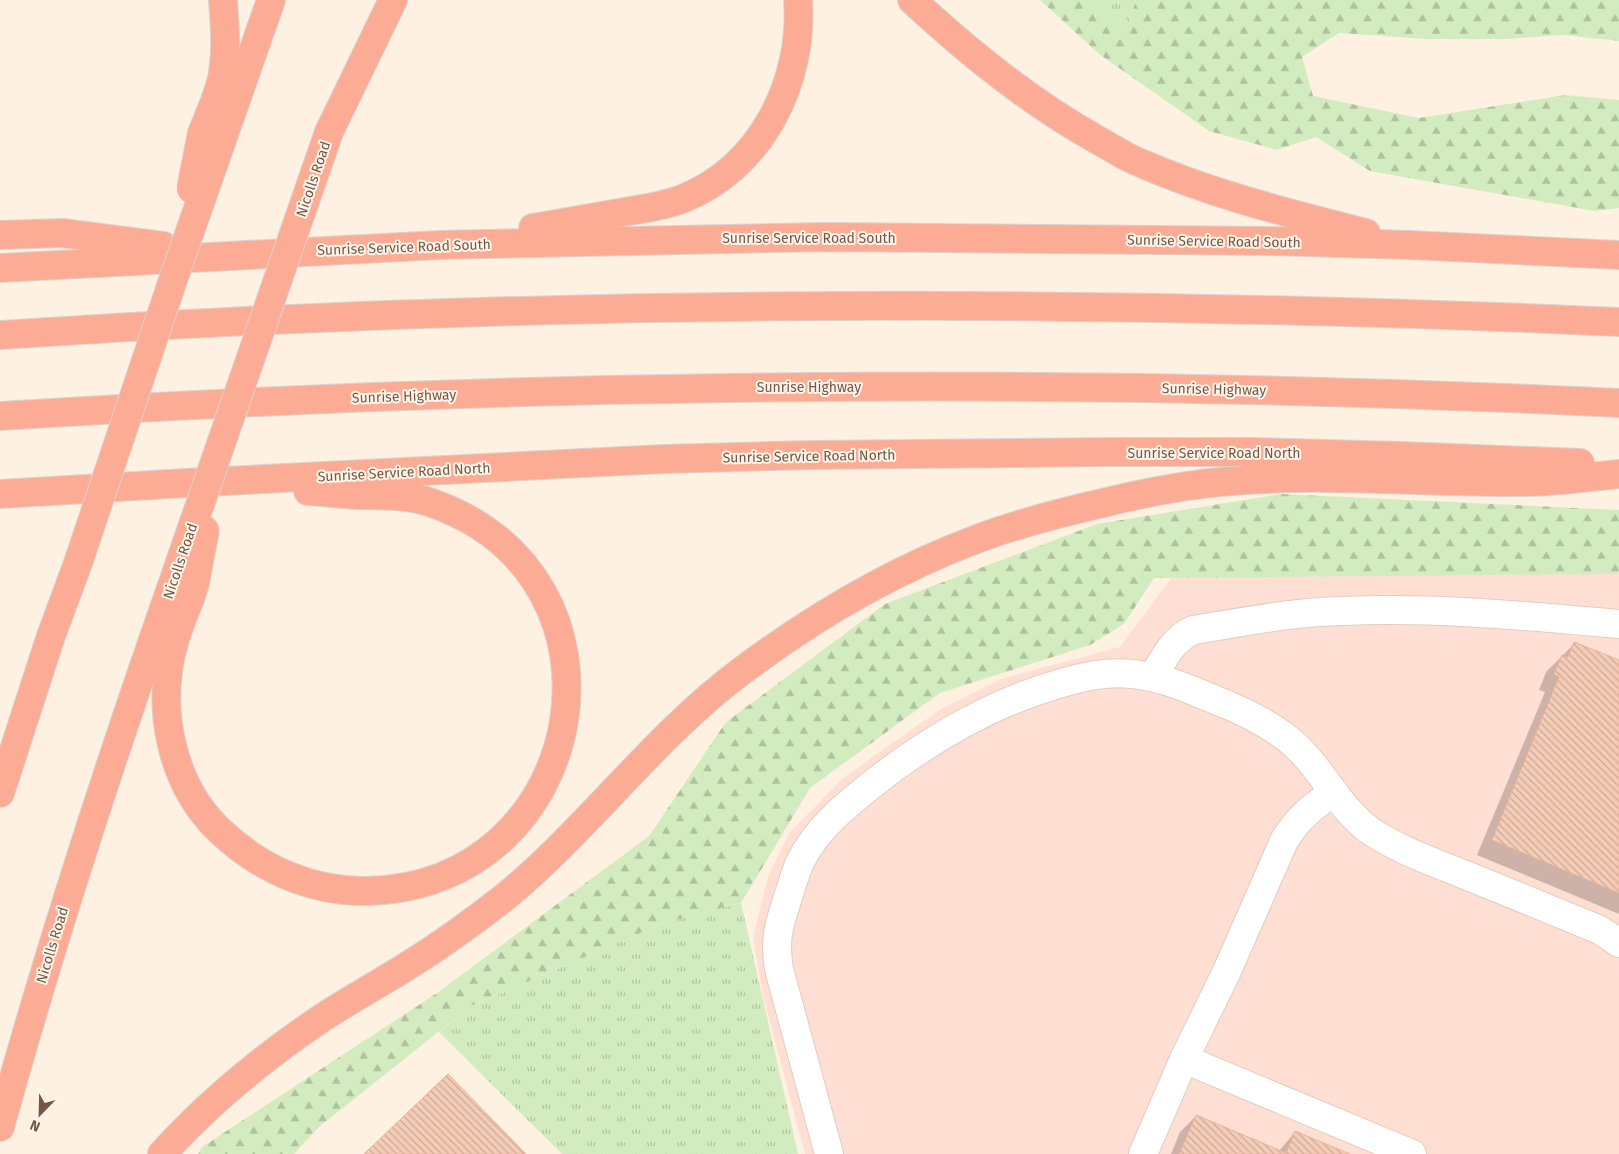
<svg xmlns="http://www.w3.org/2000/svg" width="1619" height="1154" viewBox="0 0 1619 1154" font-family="'Fira Sans',sans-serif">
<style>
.commercial{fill:#ffdfd4}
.grass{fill:url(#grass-tufts)}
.forest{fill:url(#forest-firs)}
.shadow{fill:#0003}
.building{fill:url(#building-back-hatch);stroke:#e9b296}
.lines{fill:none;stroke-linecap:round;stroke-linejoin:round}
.minor-casing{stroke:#e2cdbc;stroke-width:30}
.highway-casing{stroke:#dcd3cf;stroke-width:30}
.minor{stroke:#fff;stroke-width:28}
.highway{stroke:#fcab94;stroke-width:28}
.highway-bridge-casing{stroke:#dcd3cf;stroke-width:30;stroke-linecap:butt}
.highway-bridge{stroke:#fcab94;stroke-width:28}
.labels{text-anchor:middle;stroke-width:4;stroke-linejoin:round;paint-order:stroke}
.street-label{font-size:14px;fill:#775646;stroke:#fff5e9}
</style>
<defs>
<pattern id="grass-tufts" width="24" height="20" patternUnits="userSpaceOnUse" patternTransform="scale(1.25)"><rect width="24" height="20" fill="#d3ecbf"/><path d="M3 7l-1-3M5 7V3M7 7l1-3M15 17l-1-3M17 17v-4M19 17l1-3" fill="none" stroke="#b0c29d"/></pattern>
<pattern id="forest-firs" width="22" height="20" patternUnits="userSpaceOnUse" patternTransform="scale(1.25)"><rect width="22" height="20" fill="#d3ecbf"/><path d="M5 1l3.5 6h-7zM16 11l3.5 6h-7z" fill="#b0c29d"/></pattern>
<pattern id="building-back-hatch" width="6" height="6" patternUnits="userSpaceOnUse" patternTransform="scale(1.25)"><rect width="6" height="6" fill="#f5cdb7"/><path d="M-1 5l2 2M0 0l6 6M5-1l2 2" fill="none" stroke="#cba997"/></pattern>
</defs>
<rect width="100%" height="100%" fill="#fef1e1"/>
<path class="commercial" d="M1619,570V1154H805L763,996L753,938L768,876L790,832L841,780L889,745L941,709L1004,678L1120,647L1172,577Z"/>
<g class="grass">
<path d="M1089,0H1136L1126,31Z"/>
<path d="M741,903L798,1154H562L439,1032L471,1006L661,924Z"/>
</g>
<g class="forest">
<path d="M1040,0H1089L1126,31L1136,0H1619V41L1563,35L1506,39H1427L1339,33L1302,57L1313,96L1419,118L1565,95L1619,100V208L1595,211L1370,171L1316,137L1277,150L1209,131L1099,54Z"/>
<path d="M1281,494L1619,510V574L1154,578L1124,624L1090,645L940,693L810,788L741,903L661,924L471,1006L319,1127L294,1154H198L202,1147L437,993L649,836L726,722L885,604L1097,524Z"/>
</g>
<g class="shadow">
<path d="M1575,643L1619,661V914L1477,855L1545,692L1539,690L1546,672Z"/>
<path d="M1196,1116L1279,1151L1295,1132L1347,1154H1171L1180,1132Z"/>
</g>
<g class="building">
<path d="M1574,642L1619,660V893L1492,840L1559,677L1554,674L1562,655L1568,657Z"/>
<path d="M448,1074L526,1154H364Z"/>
<path d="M1196,1115L1286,1153L1295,1131L1350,1154H1179Z"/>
</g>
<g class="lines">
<g class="minor-casing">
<g id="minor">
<path d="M1153,677C1165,657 1172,640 1193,630C1242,622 1293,612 1343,611C1435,607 1527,616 1619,624"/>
<path d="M1184,1059L1412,1154"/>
<path d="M829,1154L779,969C774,939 779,925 788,897C792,886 795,873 800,862C817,828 846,805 875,782C929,740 990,704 1055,685C1081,677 1106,671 1133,674C1162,677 1187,688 1213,699C1239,709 1265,721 1288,739C1321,765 1337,808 1372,832C1401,851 1436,863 1468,876C1512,894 1556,912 1600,930L1619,943"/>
<path d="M1143,1154L1184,1059L1227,971L1284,841C1297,819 1313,806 1334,792"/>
</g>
</g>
<g class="highway-casing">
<g id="highway">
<path d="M912,0C969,53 1028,101 1096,139C1109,146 1122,155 1136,161C1210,194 1288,213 1366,233"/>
<path d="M329,132L393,0"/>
<path d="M202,133C209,115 218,97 222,78C227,52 225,26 223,0"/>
<path d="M222,140L271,0"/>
<path d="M533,228C561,223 590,218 619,213C640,209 661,207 682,199C761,168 804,82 798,0"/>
<path d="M0,235L62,233L163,246"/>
<path d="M0,268L440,245L828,237L1271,241L1409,245L1619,255"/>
<path d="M0,335C539,299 1080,298 1619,322"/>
<path d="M0,416C539,382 1079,377 1619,403"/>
<path d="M0,494L186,483L664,459L812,455L1108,452H1253L1401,456L1580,463"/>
<path d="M191,596C185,612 178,627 174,643C156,706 170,782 218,829C258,868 311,892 367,891C591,887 647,575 429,502C406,494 381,496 357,495C341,494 324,492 308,491"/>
<path d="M0,793L51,636L78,563"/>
<path d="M0,1127C50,946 108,768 170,591"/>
<path d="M162,1154C209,1102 264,1057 322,1018C348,1001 375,986 401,970C437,948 472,923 505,897C590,827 654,736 743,670C814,617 894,570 977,539C1019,523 1063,512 1107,502C1148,492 1190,484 1232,481C1330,473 1428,483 1527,482C1557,482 1588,477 1619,474"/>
</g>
</g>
<use href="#minor" class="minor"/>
<use href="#highway" class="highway"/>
<g class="highway-bridge-casing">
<g id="highway-bridge">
<path d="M191,189L202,133"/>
<path d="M78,563L174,277L222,140"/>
<path d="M170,591L329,132"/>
<path d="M191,596L195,583L205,530"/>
</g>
</g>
<use href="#highway-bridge" class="highway-bridge"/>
</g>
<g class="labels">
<g class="street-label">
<text transform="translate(313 179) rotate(-71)" y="5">Nicolls Road</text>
<text x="809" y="243">Sunrise Service Road South</text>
<text transform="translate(1214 241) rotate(1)" y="5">Sunrise Service Road South</text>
<text transform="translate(404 247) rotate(-2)" y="5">Sunrise Service Road South</text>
<text x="809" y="392">Sunrise Highway</text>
<text transform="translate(1214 389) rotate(1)" y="5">Sunrise Highway</text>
<text transform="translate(404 396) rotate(-2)" y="5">Sunrise Highway</text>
<text x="1214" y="458">Sunrise Service Road North</text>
<text transform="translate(809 456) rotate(-1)" y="5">Sunrise Service Road North</text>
<text transform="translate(404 472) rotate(-3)" y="5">Sunrise Service Road North</text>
<text transform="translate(180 561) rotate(-71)" y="5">Nicolls Road</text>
<text transform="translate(52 945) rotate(-73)" y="5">Nicolls Road</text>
</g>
</g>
<g transform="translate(40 1114) rotate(203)" stroke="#fff5e9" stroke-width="4" paint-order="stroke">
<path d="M0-4L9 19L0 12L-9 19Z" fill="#775646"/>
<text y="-8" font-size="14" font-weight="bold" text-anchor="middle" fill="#775646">N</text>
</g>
</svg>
